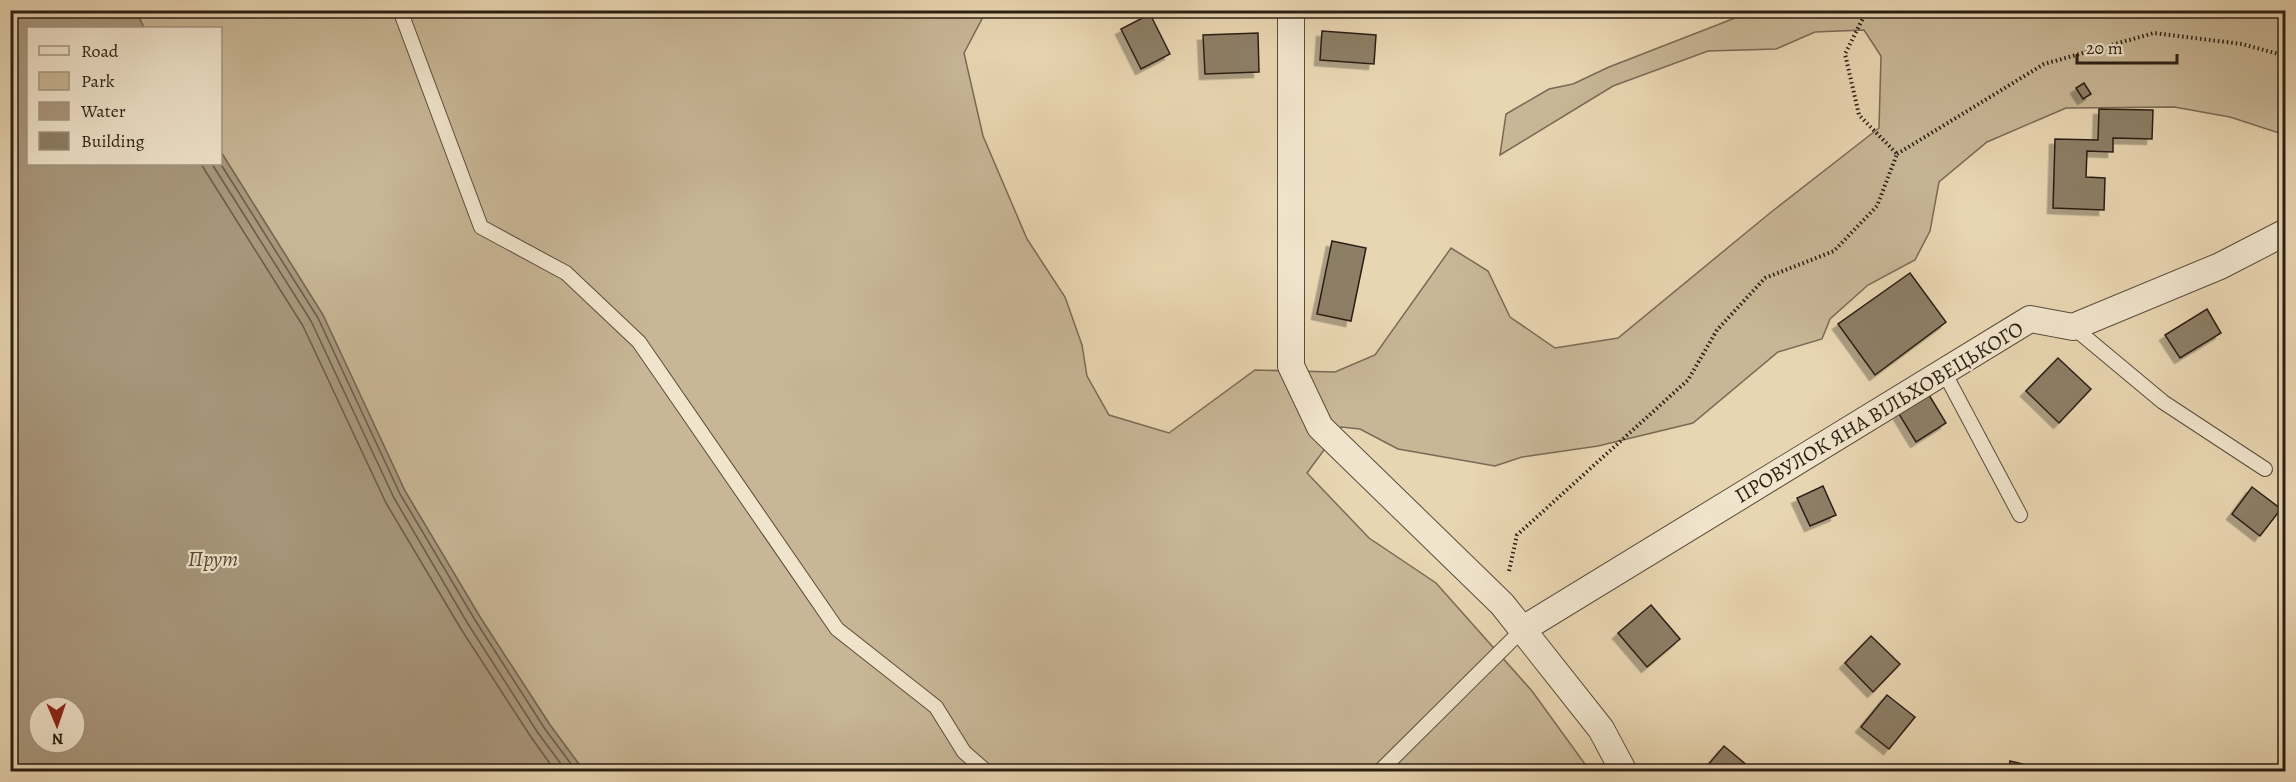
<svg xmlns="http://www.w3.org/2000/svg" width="2296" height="782" viewBox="0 0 2296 782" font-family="Alegreya,serif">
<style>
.green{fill:#c8b696;stroke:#7a6a55;stroke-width:1.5}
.water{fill:#a8977c;stroke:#766752;stroke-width:1.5;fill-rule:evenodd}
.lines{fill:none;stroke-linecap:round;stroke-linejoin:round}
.shore{stroke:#6a5b48;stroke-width:1.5}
.building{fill:#8d7e66;stroke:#2b1f14;stroke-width:1.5;filter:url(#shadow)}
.lane-casing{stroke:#5a4c3b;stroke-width:16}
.street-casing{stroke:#5a4c3b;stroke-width:28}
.path{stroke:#2b1f14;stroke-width:4;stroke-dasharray:1.5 3;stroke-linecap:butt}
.lane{stroke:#f0e4cc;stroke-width:14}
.street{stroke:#f0e4cc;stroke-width:26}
.labels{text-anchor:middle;stroke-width:4.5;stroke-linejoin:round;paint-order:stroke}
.street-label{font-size:21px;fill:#2b1f14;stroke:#f0e4cc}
.water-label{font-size:22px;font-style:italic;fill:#574938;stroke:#f0e4cc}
</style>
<defs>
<filter id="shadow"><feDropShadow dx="-5.5" dy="5.5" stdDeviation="0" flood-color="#0004"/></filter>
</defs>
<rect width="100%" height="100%" fill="#e8d5b1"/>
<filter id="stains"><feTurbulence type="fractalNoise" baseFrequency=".00333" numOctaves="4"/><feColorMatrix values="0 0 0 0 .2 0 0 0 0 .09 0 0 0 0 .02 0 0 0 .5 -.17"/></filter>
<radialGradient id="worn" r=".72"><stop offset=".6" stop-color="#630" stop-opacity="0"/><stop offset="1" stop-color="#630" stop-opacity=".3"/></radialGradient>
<path class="green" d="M136,11H980L983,17L964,53L983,136L1027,239L1065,297L1082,345L1087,376L1109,415L1169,433L1255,370L1335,372L1375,355L1451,248L1488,271L1510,317L1555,348L1618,338L1770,213L1879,128L1881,56L1864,30L1815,32L1776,49L1708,51L1613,86L1500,155L1506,114L1549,89L1573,84L1609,67L1753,11H2285V135L2230,117L2174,107L2066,108L1987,142L1939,182L1930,231L1915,260L1868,285L1830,319L1822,339L1778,352L1693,423L1598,446L1522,457L1495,466L1398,449L1360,429L1341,427L1307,473L1369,538L1436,583L1532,691L1590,771H584L550,725L480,617L405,491L323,315L221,152L220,28H144Z"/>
<path class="water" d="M10,11H136L144,28H28V164H220L221,152L323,315L405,491L480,617L550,725L584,771H11ZM39,707H75V743H39Z"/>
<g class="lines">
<g class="shore">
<path d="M220,163L318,318L400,494L475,620L545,729L577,772"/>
<path d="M201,164L303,326L386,503L461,629L531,737L556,772"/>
<path d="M212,164L311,321L394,498L468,624L538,733L567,772"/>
</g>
</g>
<g class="building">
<path d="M1150,14L1170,54L1141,69L1121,29Z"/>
<path d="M1322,31L1376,35L1374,64L1320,60Z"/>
<path d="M1258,33L1259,72L1205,74L1203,35Z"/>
<path d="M2084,83L2091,94L2083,99L2076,88Z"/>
<path d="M2099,109L2153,110L2152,139L2113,138V152L2087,151L2086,177L2105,178L2104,210L2053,208L2055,139L2098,140Z"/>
<path d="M1332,241L1366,248L1351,321L1317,314Z"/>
<path d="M1910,273L1946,322L1875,375L1838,324Z"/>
<path d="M2207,309L2221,333L2180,358L2165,335Z"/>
<path d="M2058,358L2091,389L2059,423L2026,391Z"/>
<path d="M1929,395L1946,423L1916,442L1899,414Z"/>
<path d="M1823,486L1836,515L1810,526L1797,498Z"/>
<path d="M2252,487L2281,509L2260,536L2232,514Z"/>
<path d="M1651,605L1680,639L1647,667L1618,633Z"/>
<path d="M1871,636L1900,664L1873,692L1845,663Z"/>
<path d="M1887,695L1915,717L1889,749L1861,727Z"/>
<path d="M1724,746L1755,772H1702Z"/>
<path d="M2010,761L2056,772H2008Z"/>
</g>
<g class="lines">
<g class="lane-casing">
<g id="lane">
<path d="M400,10L481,227L566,273L639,342L837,629L936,707L964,752L987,772"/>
<path d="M2073,327L2163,402L2265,469"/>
<path d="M1944,372L2020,515"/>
<path d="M1379,772L1523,629"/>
</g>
</g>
<g class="street-casing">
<g id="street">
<path d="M1291,10V366L1320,427L1502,604L1601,729L1624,772"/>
<path d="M1523,629L2030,319L2073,327L2220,266L2286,232"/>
</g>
</g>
<g class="path">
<path d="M1897,154L2044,64L2154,33L2242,44L2286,56"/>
<path d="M1509,571L1517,535L1688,380L1717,330L1765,278L1834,251L1877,206L1897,154L1859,115L1845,54L1867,10"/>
</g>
<use href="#lane" class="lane"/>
<use href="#street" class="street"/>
</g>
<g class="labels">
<g class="street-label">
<text transform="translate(1879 412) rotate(-31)" y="7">ПРОВУЛОК ЯНА ВІЛЬХОВЕЦЬКОГО</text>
</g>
<g class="water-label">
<text x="213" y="566">Прут</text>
</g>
</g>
<rect width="2296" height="782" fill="none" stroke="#e8d5b1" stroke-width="36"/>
<rect x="12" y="12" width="2272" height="758" fill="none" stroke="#2b1f14" stroke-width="3"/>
<rect x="18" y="18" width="2260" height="746" fill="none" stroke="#2b1f14" stroke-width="1.5"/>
<rect x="27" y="27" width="195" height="138" fill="#f0e4cc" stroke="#a19582" stroke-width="1.5"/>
<rect x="39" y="46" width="30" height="9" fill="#f0e4cc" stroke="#a19582" stroke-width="1.5"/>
<text x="81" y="57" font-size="18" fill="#2b1f14">Road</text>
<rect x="39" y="72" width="30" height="18" fill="#c8b696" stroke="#a19582" stroke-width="1.5"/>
<text x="81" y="87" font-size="18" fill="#2b1f14">Park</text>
<rect x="39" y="102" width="30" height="18" fill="#a8977c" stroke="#a19582" stroke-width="1.5"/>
<text x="81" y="117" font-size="18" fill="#2b1f14">Water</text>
<rect x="39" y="132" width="30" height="18" fill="#8d7e66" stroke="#a19582" stroke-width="1.5"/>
<text x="81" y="147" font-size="18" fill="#2b1f14">Building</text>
<g transform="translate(57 725) rotate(178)"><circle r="28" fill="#f0e4cc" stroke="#a19582" stroke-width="1.5"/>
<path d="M0-4.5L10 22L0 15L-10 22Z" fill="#8f2418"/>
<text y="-9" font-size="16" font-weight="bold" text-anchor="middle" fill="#2b1f14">N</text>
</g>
<path d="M2077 54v9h100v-9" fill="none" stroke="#2b1f14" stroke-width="3"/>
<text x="2086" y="54" font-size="18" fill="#2b1f14" stroke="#f0e4cc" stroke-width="4.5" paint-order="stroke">20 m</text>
<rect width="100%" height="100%" filter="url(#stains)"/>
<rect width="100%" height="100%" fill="url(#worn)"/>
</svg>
